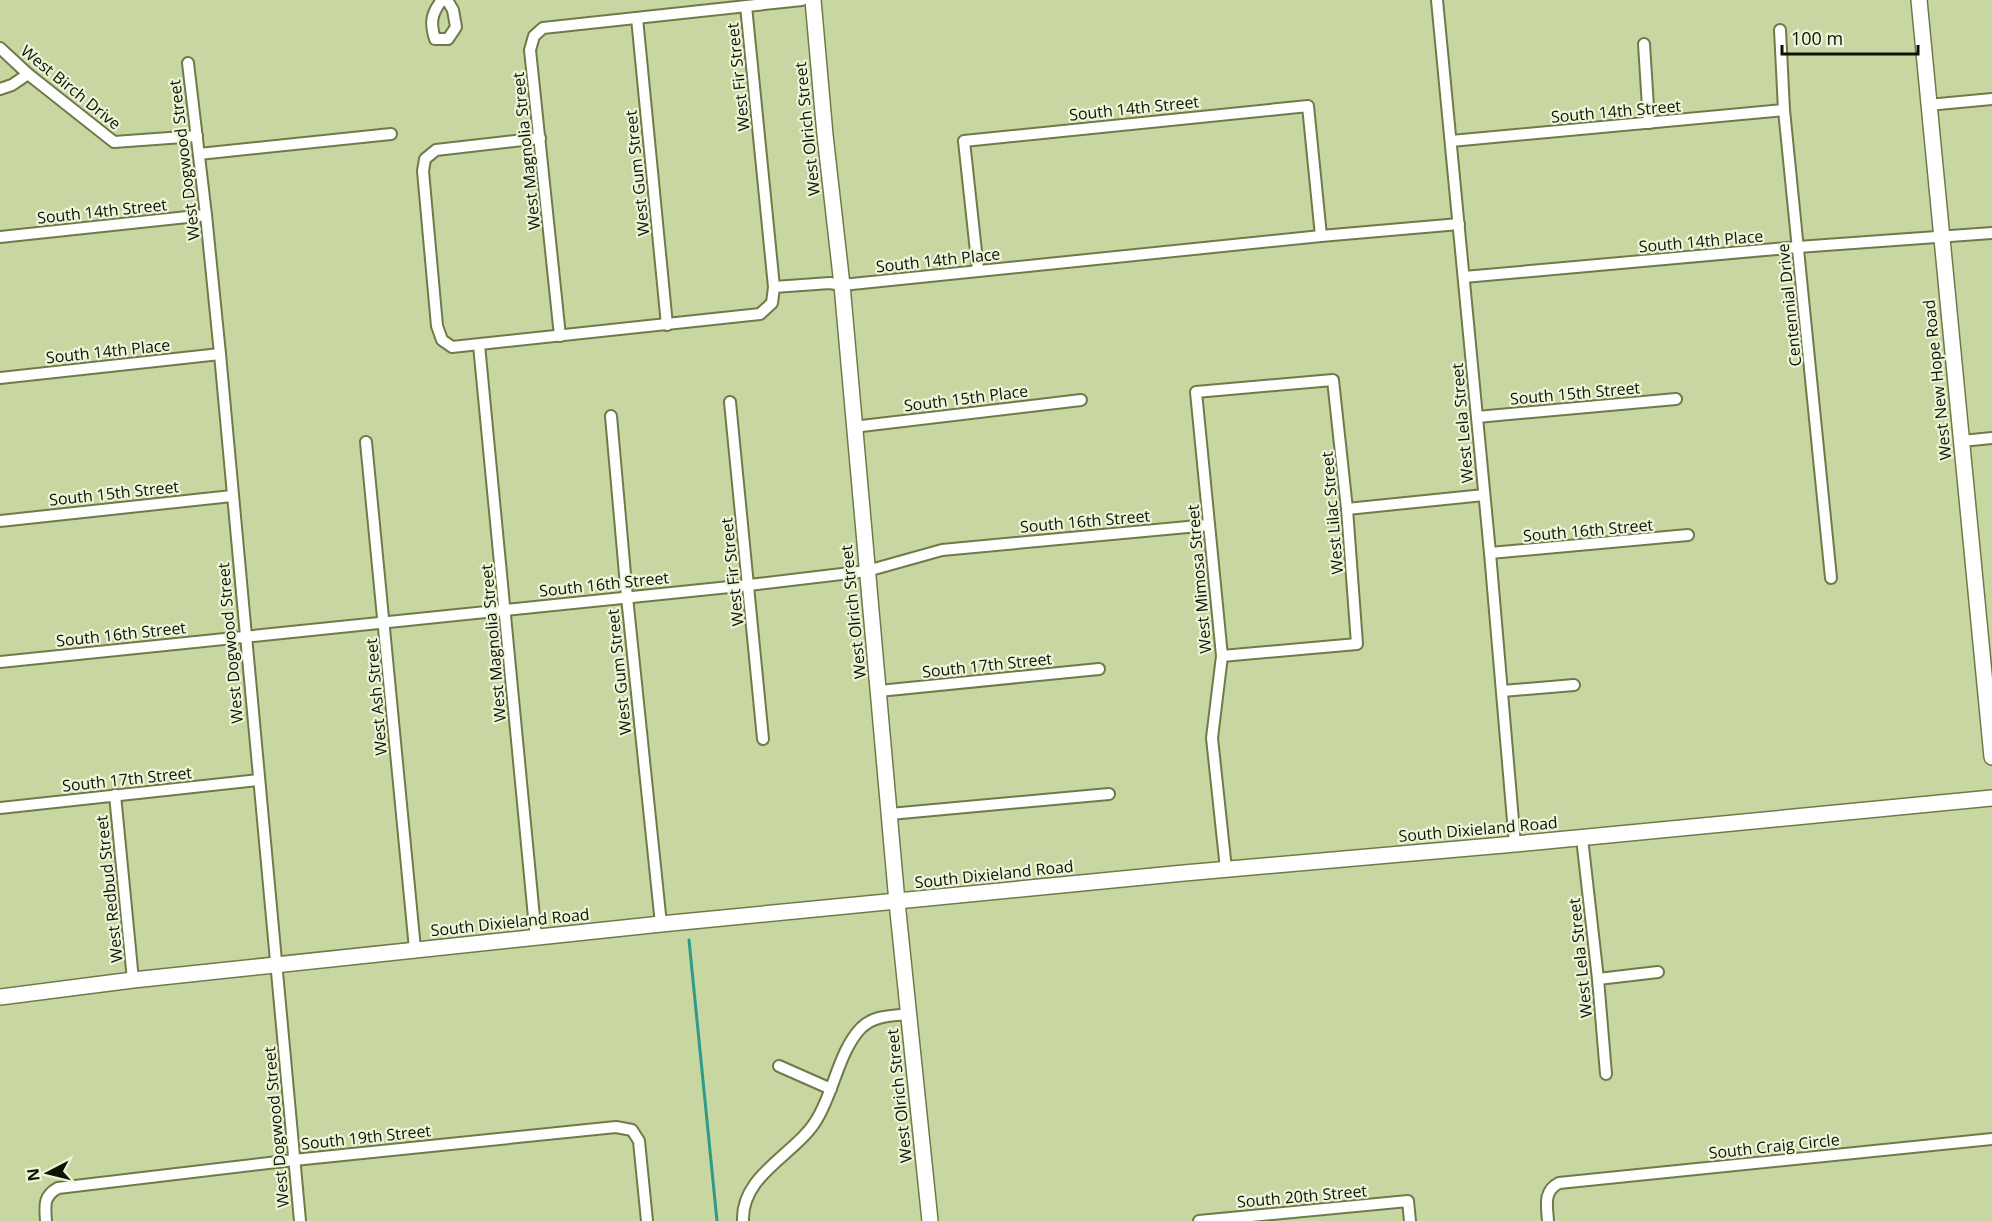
<svg xmlns="http://www.w3.org/2000/svg" width="1992" height="1221" viewBox="0 0 1992 1221" font-family="'Open Sans',sans-serif">
<style>
.lines{fill:none;stroke-linecap:round;stroke-linejoin:round}
.stream{stroke:#309a89;stroke-width:3}
.street-casing{stroke:#6e7b49;stroke-width:14}
.secondary-casing{stroke:#6e7b49;stroke-width:18}
.street{stroke:#fff;stroke-width:10}
.secondary{stroke:#fff;stroke-width:15}
.labels{text-anchor:middle;stroke-width:4.5;stroke-linejoin:round;paint-order:stroke}
.street-label{font-size:16px;fill:#0e1201;stroke:#ecf4d9}
</style>
<rect width="100%" height="100%" fill="#c8d7a1"/>
<g class="lines">
<path class="stream" d="M689,940L717,1221"/>
<g class="street-casing">
<g id="street">
<path d="M442,0C431,14 430,23 435,39H448L456,27L453,10L447,0"/>
<path d="M1437,0L1490,553L1515,844"/>
<path d="M746,6L774,287"/>
<path d="M637,18L667,325"/>
<path d="M1780,30L1784,110L1831,578"/>
<path d="M1644,44L1649,123"/>
<path d="M0,48L28,74L114,142L197,136"/>
<path d="M188,63L206,215L220,354L300,1221"/>
<path d="M0,89L12,85L28,74"/>
<path d="M1928,105L1992,99"/>
<path d="M540,138L436,150L425,159L423,171L437,326L442,340L452,347L760,314L772,303L774,287L830,283L842,285L1321,236L1459,224"/>
<path d="M1451,141L1784,110"/>
<path d="M199,154L391,134"/>
<path d="M0,237L206,215"/>
<path d="M978,270L964,141L1308,106L1321,236"/>
<path d="M1464,277L1798,247L1992,233"/>
<path d="M560,336L530,50L534,36L543,28L802,0"/>
<path d="M479,345L536,938"/>
<path d="M0,378L220,354"/>
<path d="M730,402L763,739"/>
<path d="M611,416L627,597L661,924"/>
<path d="M1477,417L1676,399"/>
<path d="M853,427L1081,400"/>
<path d="M1962,441L1992,438"/>
<path d="M366,442L415,949"/>
<path d="M1347,509L1484,495"/>
<path d="M0,521L232,496"/>
<path d="M1490,553L1688,535"/>
<path d="M1222,656L1357,644L1347,509L1333,380L1196,392L1222,656L1212,738L1226,869"/>
<path d="M0,662L749,585L867,571L942,550L1209,525"/>
<path d="M879,691L1099,669"/>
<path d="M1502,691L1574,685"/>
<path d="M115,795L133,980"/>
<path d="M0,808L258,780"/>
<path d="M890,814L1109,794"/>
<path d="M1582,838L1598,979L1606,1074"/>
<path d="M1598,979L1658,972"/>
<path d="M779,1066L831,1089"/>
<path d="M46,1221C45,1206 43,1196 58,1188L294,1160L616,1127L632,1130L639,1141L647,1221"/>
<path d="M743,1221C741,1174 797,1154 817,1119C834,1091 839,1051 861,1028C874,1015 892,1016 909,1014"/>
<path d="M1199,1221L1408,1201L1410,1221"/>
<path d="M1548,1221C1547,1206 1543,1191 1559,1183L1992,1139"/>
</g>
</g>
<g class="secondary-casing">
<g id="secondary">
<path d="M813,0L825,135L842,285L897,902L930,1221"/>
<path d="M1919,0L1992,757"/>
<path d="M0,997L133,980L661,924L1184,873L1515,844L1992,798"/>
</g>
</g>
<use href="#street" class="street"/>
<use href="#secondary" class="secondary"/>
</g>
<g class="labels">
<g class="street-label">
<text transform="translate(738 77) rotate(-96)" y="6">West Fir Street</text>
<text transform="translate(71 87) rotate(39)" y="6">West Birch Drive</text>
<text transform="translate(1134 108) rotate(-6)" y="6">South 14th Street</text>
<text transform="translate(1616 111) rotate(-5)" y="6">South 14th Street</text>
<text transform="translate(807 129) rotate(-96)" y="6">West Olrich Street</text>
<text transform="translate(526 151) rotate(-96)" y="6">West Magnolia Street</text>
<text transform="translate(184 160) rotate(-97)" y="6">West Dogwood Street</text>
<text transform="translate(637 173) rotate(-96)" y="6">West Gum Street</text>
<text transform="translate(102 211) rotate(-6)" y="6">South 14th Street</text>
<text transform="translate(1701 241) rotate(-5)" y="6">South 14th Place</text>
<text transform="translate(938 260) rotate(-6)" y="6">South 14th Place</text>
<text transform="translate(1789 305) rotate(-96)" y="6">Centennial Drive</text>
<text transform="translate(108 351) rotate(-6)" y="6">South 14th Place</text>
<text transform="translate(1937 380) rotate(-96)" y="6">West New Hope Road</text>
<text transform="translate(1575 393) rotate(-5)" y="6">South 15th Street</text>
<text transform="translate(966 398) rotate(-7)" y="6">South 15th Place</text>
<text transform="translate(1462 423) rotate(-95)" y="6">West Lela Street</text>
<text transform="translate(114 493) rotate(-6)" y="6">South 15th Street</text>
<text transform="translate(1332 513) rotate(-95)" y="6">West Lilac Street</text>
<text transform="translate(1085 521) rotate(-5)" y="6">South 16th Street</text>
<text transform="translate(1588 530) rotate(-5)" y="6">South 16th Street</text>
<text transform="translate(732 572) rotate(-96)" y="6">West Fir Street</text>
<text transform="translate(1199 579) rotate(-95)" y="6">West Mimosa Street</text>
<text transform="translate(604 584) rotate(-6)" y="6">South 16th Street</text>
<text transform="translate(853 612) rotate(-96)" y="6">West Olrich Street</text>
<text transform="translate(121 634) rotate(-6)" y="6">South 16th Street</text>
<text transform="translate(230 643) rotate(-95)" y="6">West Dogwood Street</text>
<text transform="translate(493 643) rotate(-95)" y="6">West Magnolia Street</text>
<text transform="translate(987 665) rotate(-6)" y="6">South 17th Street</text>
<text transform="translate(619 672) rotate(-96)" y="6">West Gum Street</text>
<text transform="translate(376 697) rotate(-95)" y="6">West Ash Street</text>
<text transform="translate(127 779) rotate(-6)" y="6">South 17th Street</text>
<text transform="translate(1478 829) rotate(-5)" y="6">South Dixieland Road</text>
<text transform="translate(994 874) rotate(-6)" y="6">South Dixieland Road</text>
<text transform="translate(109 889) rotate(-96)" y="6">West Redbud Street</text>
<text transform="translate(510 922) rotate(-6)" y="6">South Dixieland Road</text>
<text transform="translate(1580 958) rotate(-96)" y="6">West Lela Street</text>
<text transform="translate(899 1096) rotate(-96)" y="6">West Olrich Street</text>
<text transform="translate(276 1127) rotate(-95)" y="6">West Dogwood Street</text>
<text transform="translate(366 1137) rotate(-6)" y="6">South 19th Street</text>
<text transform="translate(1774 1146) rotate(-6)" y="6">South Craig Circle</text>
<text transform="translate(1302 1196) rotate(-5)" y="6">South 20th Street</text>
</g>
</g>
<g transform="translate(48 1173) rotate(263)" stroke="#ecf4d9" stroke-width="4.5" paint-order="stroke">
<path d="M0-4.5L10 22L0 15L-10 22Z" fill="#0e1201"/>
<text y="-9" font-size="16" font-weight="bold" text-anchor="middle" fill="#0e1201">N</text>
</g>
<path d="M1782 45v9h136v-9" fill="none" stroke="#0e1201" stroke-width="3"/>
<text x="1791" y="45" font-size="18" fill="#0e1201" stroke="#ecf4d9" stroke-width="4.5" paint-order="stroke">100 m</text>
</svg>
